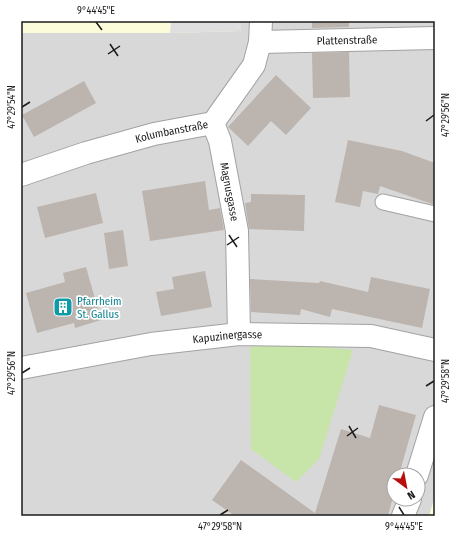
<svg xmlns="http://www.w3.org/2000/svg" width="456" height="537" viewBox="0 0 456 537" font-family="'Fira Sans Condensed',sans-serif">
<style>
.residential{fill:#d9d8d8;fill-rule:evenodd}
.education{fill:#fcfcda}
.grass{fill:#c7e4a9}
.parking{fill:#dfdfdf}
.building{fill:#bcb4ae}
.lines{fill:none;stroke-linecap:round;stroke-linejoin:round}
.lane-casing{stroke:#a2a2a2;stroke-width:17}
.street-casing{stroke:#a2a2a2;stroke-width:24}
.lane{stroke:#fff;stroke-width:15}
.street{stroke:#fff;stroke-width:22}
.ticks{fill:none;stroke:#1b1b1b;stroke-width:1.5}
.labels{text-anchor:middle;stroke-width:3.5;stroke-linejoin:round;paint-order:stroke}
.street-label{font-size:11px;fill:#1b1b1b;stroke:#fff}
.culture-label{font-size:11px;fill:#0d838f;stroke:#fff;text-anchor:start}
.neatline{fill:none;stroke:#1b1b1b;stroke-width:1.5}
.ticks-label{font-size:10px;text-anchor:middle;fill:#1b1b1b}
</style>
<rect width="100%" height="100%" fill="#ece8e1"/>
<path class="residential" d="M21,21H435V516H21ZM394,475H418V499H394Z"/>
<g class="education">
<path d="M21,21H241V31L170,33H21Z"/>
<path d="M435,495V516H428L430,513Z"/>
</g>
<path class="grass" d="M296,344L353,350L319,459L296,482L251,449L250,347Z"/>
<path class="parking" d="M171,21H241V31L170,33Z"/>
<g class="building">
<path d="M312,21H349V27L312,28Z"/>
<path d="M349,52L350,97L313,98L312,53Z"/>
<path d="M276,75L311,108L286,135L271,121L248,146L228,127Z"/>
<path d="M84,81L96,103L34,137L22,115Z"/>
<path d="M348,140L402,151L435,163V205L380,186L378,194L363,191L360,207L335,202Z"/>
<path d="M205,181L209,210L220,208L224,230L150,241L142,191Z"/>
<path d="M96,193L103,223L45,238L37,207Z"/>
<path d="M251,194L305,195L304,231L249,229L245,203L251,202Z"/>
<path d="M123,230L128,266L109,269L104,233Z"/>
<path d="M86,267L101,320L75,328L74,323L37,333L26,293L65,282L63,273Z"/>
<path d="M205,271L212,307L161,316L156,292L174,289L172,277Z"/>
<path d="M371,277L430,289L422,328L332,309L330,317L301,309L300,315L251,312L250,279L319,283L320,281L368,292Z"/>
<path d="M379,405L416,415L399,475H394V493L388,516H235L212,500L241,460L315,513L341,429L370,438Z"/>
</g>
<g class="lines">
<g class="lane-casing">
<path id="lane" d="M383,202L435,214"/>
</g>
<g class="street-casing">
<g id="street">
<path id="s1" d="M260,42L435,38"/>
<path id="s2" d="M213,123L220,141L237,231L239,334"/>
<path id="s3" d="M21,175L86,153L154,134L213,123L254,65L260,42L261,21"/>
<path id="s4" d="M21,368L151,344L239,334L371,336L435,350"/>
<path d="M417,475L435,417"/>
<path d="M403,516L410,499"/>
</g>
</g>
<use href="#lane" class="lane"/>
<use href="#street" class="street"/>
</g>
<path class="ticks" d="M96,22L102,30M110,44L118,56M108,54L120,46M22,107L30,102M426,121L434,115M229,235L237,247M227,245L239,237M22,373L30,368M426,386L434,381M349,426L356,438M347,436L358,428M399,507L404,515M220,515L228,510"/>
<defs>
<g id="building-square" transform="scale(1)"><rect x="-9" y="-9" width="18" height="18" rx="4" fill="#0f9aa8" stroke="#fff"/><path d="M-4-6H4V6H1V3H-1V6H-4ZM-2.5-4.3h1.7v1.8h-1.7ZM.8-4.3h1.7v1.8H.8ZM-2.5-1h1.7V.8h-1.7ZM.8-1h1.7V.8H.8Z" fill="#fff"/></g>
</defs>
<g fill-rule="evenodd">
<use href="#building-square" x="63" y="307"/>
</g>
<g class="labels">
<g class="street-label">
<text dy="4" stroke="none"><textPath href="#s1" startOffset="87">Plattenstraße</textPath></text>
<text dy="4" stroke="none"><textPath href="#s3" startOffset="157">Kolumbanstraße</textPath></text>
<text dy="4" stroke="none"><textPath href="#s2" startOffset="71">Magnusgasse</textPath></text>
<text dy="4" stroke="none"><textPath href="#s4" startOffset="209">Kapuzinergasse</textPath></text>
</g>
<g class="culture-label">
<text x="77" y="305">Pfarrheim<tspan x="77" dy="13">St. Gallus</tspan></text>
</g>
</g>
<rect width="456" height="537" fill="none" stroke="#ffffff" stroke-width="44"/>
<g transform="translate(406 487) rotate(148)"><circle r="19" fill="#ffffff" stroke="#a4a4a4"/>
<path d="M0-3L7 15L0 10L-7 15Z" fill="#b90d10"/>
<text y="-6" font-size="11" font-weight="bold" text-anchor="middle" fill="#1b1b1b">N</text>
</g>
<rect x="22" y="22" width="412" height="493" class="neatline"/>
<g class="ticks-label">
<text x="96" y="14">9°44'45"E</text>
<text transform="translate(11 107) rotate(-90)" y="4">47°29'54"N</text>
<text transform="translate(445 115) rotate(-90)" y="4">47°29'56"N</text>
<text transform="translate(11 373) rotate(-90)" y="4">47°29'56"N</text>
<text transform="translate(445 381) rotate(-90)" y="4">47°29'58"N</text>
<text x="220" y="530">47°29'58"N</text>
<text x="404" y="530">9°44'45"E</text>
</g>
</svg>
